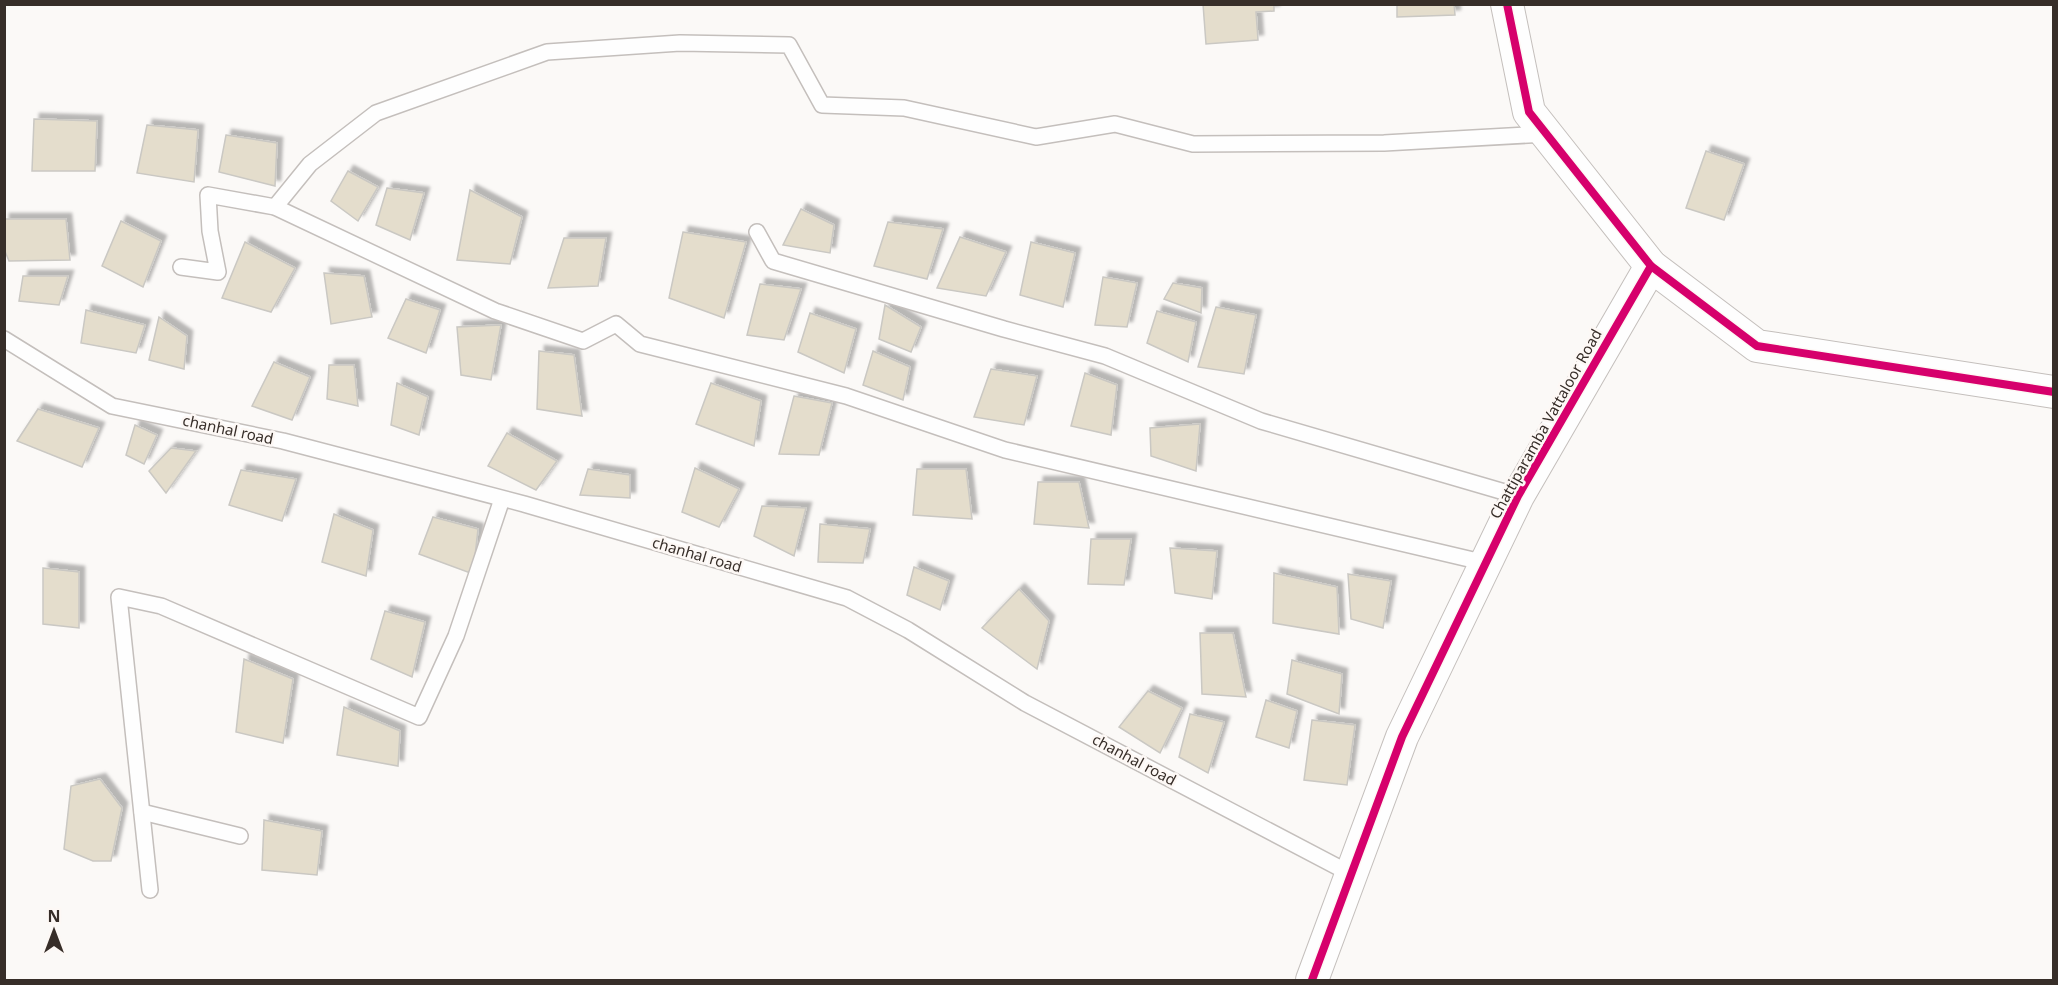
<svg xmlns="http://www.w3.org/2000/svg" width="2058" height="985" viewBox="0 0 2058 985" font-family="'Noto Sans',sans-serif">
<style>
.building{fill:#e4ddcc;stroke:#cac8c3;stroke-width:1.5;filter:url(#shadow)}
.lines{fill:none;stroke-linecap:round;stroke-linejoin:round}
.service-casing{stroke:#c4bfbc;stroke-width:18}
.minor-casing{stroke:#c4bfbc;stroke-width:34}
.service{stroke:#fefefe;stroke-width:15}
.minor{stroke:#fefefe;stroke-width:32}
.cycleway-casing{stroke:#fdf8f5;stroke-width:11}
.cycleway{stroke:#d6006c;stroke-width:8}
.labels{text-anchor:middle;stroke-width:5;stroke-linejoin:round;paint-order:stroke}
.street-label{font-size:15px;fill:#372e29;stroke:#fdf8f5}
</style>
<defs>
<filter id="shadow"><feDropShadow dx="5.5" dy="-5.5" stdDeviation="1.5" flood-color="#0004"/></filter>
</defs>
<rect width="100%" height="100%" fill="#fbf9f7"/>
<g class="building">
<path d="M1203,4H1274V11L1256,12L1258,40L1206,44Z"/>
<path d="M1397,4H1454L1455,15L1397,17Z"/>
<path d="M34,119L97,121L95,171H32Z"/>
<path d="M147,125L198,130L194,182L137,173Z"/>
<path d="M226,135L277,143L275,186L219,172Z"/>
<path d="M1706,151L1744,164L1724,220L1686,208Z"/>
<path d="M348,171L378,187L358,221L331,201Z"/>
<path d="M387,188L424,193L410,240L376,225Z"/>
<path d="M470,190L522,217L510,264L457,260Z"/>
<path d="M801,209L834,225L830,253L783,245Z"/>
<path d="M4,219H66L70,260L9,261L4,249Z"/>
<path d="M121,221L161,241L143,287L102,266Z"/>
<path d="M888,222L943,229L927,279L874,266Z"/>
<path d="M683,232L746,242L724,318L669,298Z"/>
<path d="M960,237L1006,252L986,296L937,288Z"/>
<path d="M564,238H606L598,286L548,288Z"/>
<path d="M245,242L295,268L271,312L222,298Z"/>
<path d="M1031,242L1075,253L1063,307L1020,295Z"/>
<path d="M324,273L364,276L372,317L331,324Z"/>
<path d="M23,276H68L59,305L19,301Z"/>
<path d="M1103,277L1137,283L1127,327L1095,325Z"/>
<path d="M1173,283L1202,288L1201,313L1164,299Z"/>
<path d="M760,284L801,289L784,340L747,335Z"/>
<path d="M406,299L440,310L426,353L388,338Z"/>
<path d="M885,305L921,327L911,352L879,339Z"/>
<path d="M1216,307L1256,315L1244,374L1198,367Z"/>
<path d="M86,310L145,325L136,353L81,343Z"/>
<path d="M1157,311L1196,322L1188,362L1147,343Z"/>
<path d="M810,313L856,329L844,373L798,352Z"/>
<path d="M159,317L187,336L184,369L149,360Z"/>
<path d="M501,325L491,380L461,375L457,327Z"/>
<path d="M539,351L574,355L582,416L537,409Z"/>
<path d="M873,351L910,367L903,400L863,385Z"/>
<path d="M274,362L310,377L292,420L252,406Z"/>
<path d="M329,365H354L358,406L327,399Z"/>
<path d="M991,369L1037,376L1024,425L974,417Z"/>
<path d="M1085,373L1117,385L1111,435L1071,426Z"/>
<path d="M397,383L428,397L419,435L391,425Z"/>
<path d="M711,383L761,401L754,446L696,424Z"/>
<path d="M794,396L832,403L819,455L779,454Z"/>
<path d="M38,409L99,428L82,467L17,441Z"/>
<path d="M1200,424L1196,471L1151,456L1150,428Z"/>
<path d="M135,425L157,435L144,464L126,455Z"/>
<path d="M507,433L557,461L536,490L488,466Z"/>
<path d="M171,448L196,451L166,493L149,471Z"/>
<path d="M695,468L739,489L719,527L682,512Z"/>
<path d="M588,469L630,475V498L580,495Z"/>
<path d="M917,469H966L972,519L913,515Z"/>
<path d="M241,470L296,479L282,521L229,505Z"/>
<path d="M1038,482H1079L1089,528L1034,524Z"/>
<path d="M762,506L806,508L794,556L754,536Z"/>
<path d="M334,514L373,530L366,576L322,562Z"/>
<path d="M433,517L478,529L473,574L419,554Z"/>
<path d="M820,524L870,529L863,563L818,562Z"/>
<path d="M1091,539H1131L1124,585L1088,584Z"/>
<path d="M1170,548L1217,551L1212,599L1175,593Z"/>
<path d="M914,567L949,581L940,610L907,595Z"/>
<path d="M43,568L79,572V628L43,624Z"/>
<path d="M1274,573L1337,587L1339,634L1273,623Z"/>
<path d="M1348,574L1391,581L1383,628L1351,619Z"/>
<path d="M1019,589L1049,621L1037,669L982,628Z"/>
<path d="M385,611L425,622L412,677L371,659Z"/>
<path d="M1200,633H1233L1246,697L1202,694Z"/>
<path d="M244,659L293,679L283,743L236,732Z"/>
<path d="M1292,660L1342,674L1339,714L1287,694Z"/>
<path d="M1148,691L1182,708L1160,753L1119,727Z"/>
<path d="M1266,700L1297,711L1289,748L1256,737Z"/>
<path d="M344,707L400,731L398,766L337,755Z"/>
<path d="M1190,714L1224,722L1208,773L1179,757Z"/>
<path d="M1312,720L1355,725L1347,785L1304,780Z"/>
<path d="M100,779L122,808L111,861H93L64,849L71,786Z"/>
<path d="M264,820L322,831L317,875L262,870Z"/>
</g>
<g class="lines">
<g class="service-casing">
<g id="service">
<path d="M275,207L310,164L376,113L547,52L680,43L789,45L822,105L904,108L1036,137L1115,124L1193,144L1384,143L1546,134"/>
<path d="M757,232L773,261L1004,329L1105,356L1261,421L1518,496"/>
<path d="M181,267L218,272L210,231L208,195L275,207L495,311L583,341L616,324L640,344L846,396L1005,450L1486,563"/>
<path d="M4,339L112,406L283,441L524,504L847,598L908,630L1025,703L1351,874"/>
<path d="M142,812L240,836"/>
<path d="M150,890L119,597L161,606L419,717L456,636L502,499"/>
</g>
</g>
<g class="minor-casing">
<g id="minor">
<path d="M1651,266L1757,346L2054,392"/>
<path d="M1312,980L1402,737L1518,496L1651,266L1529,112L1507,4"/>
</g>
</g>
<use href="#service" class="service"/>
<use href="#minor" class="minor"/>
<g class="cycleway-casing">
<g id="cycleway">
<path d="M1651,266L1757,346L2054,392"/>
<path d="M1312,980L1402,737L1518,496L1651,266L1529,112L1507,4"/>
</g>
</g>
<use href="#cycleway" class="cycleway"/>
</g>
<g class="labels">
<g class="street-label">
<text transform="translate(1546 424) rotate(-61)" y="5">Chattiparamba Vattaloor Road</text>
<text transform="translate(228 430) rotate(12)" y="5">chanhal road</text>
<text transform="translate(697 555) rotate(16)" y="5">chanhal road</text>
<text transform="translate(1134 760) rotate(28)" y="5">chanhal road</text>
</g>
</g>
<rect width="2058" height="985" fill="none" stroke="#372e29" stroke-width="12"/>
<g transform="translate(54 931)" stroke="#fdf8f5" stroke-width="4.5" paint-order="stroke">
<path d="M0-4.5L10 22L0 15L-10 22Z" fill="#372e29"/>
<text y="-9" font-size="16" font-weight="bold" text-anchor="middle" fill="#372e29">N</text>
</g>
</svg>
